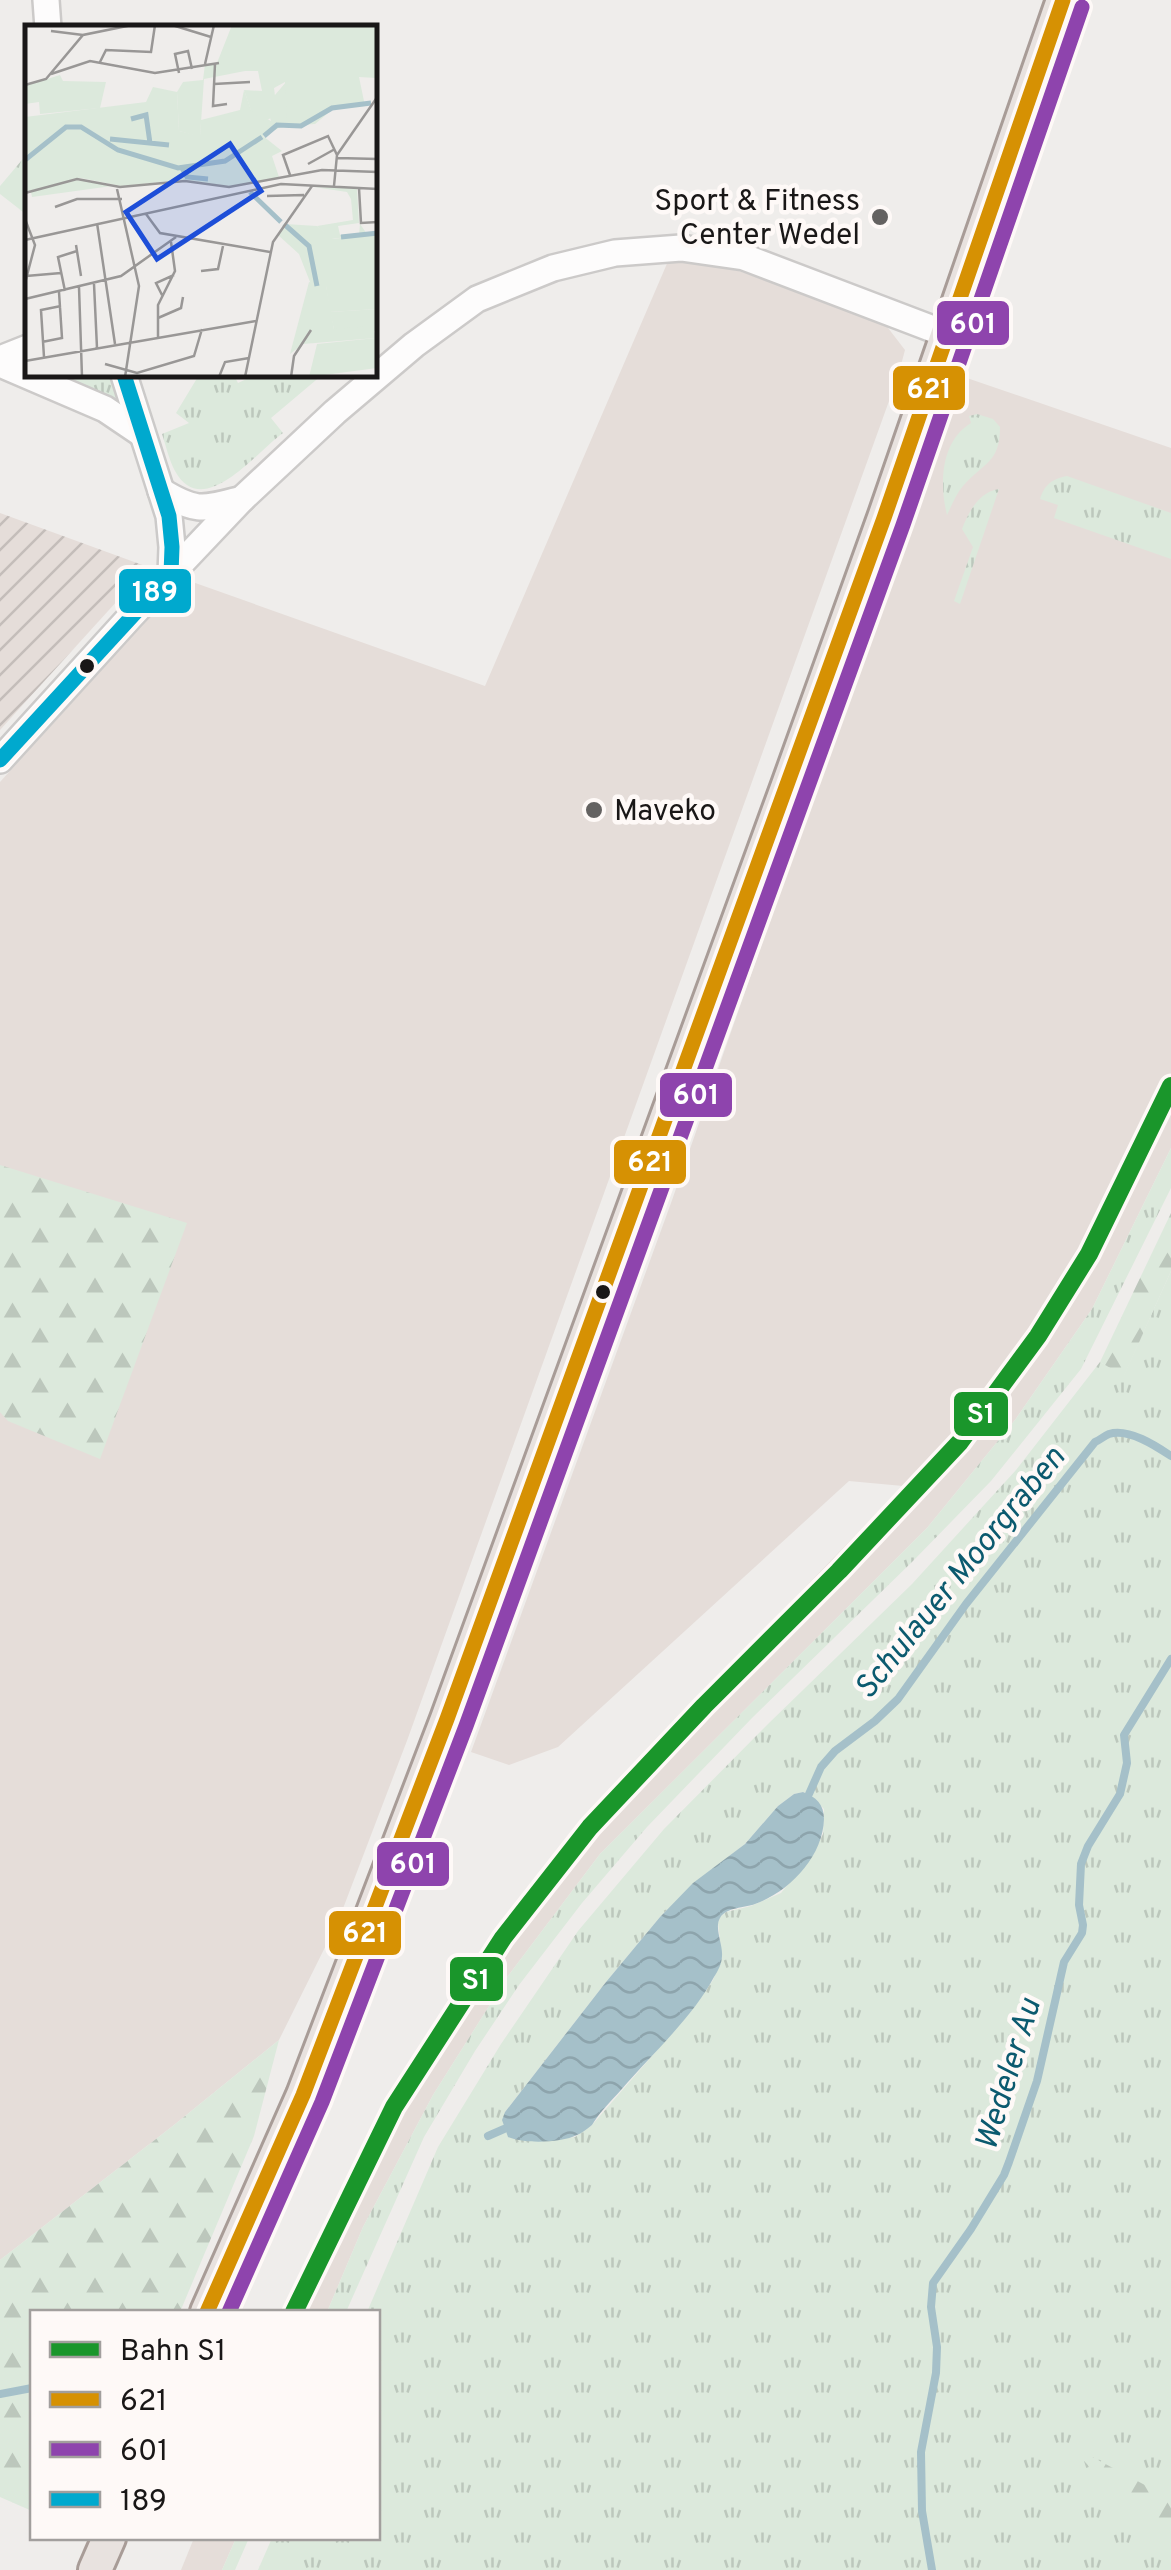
<svg xmlns="http://www.w3.org/2000/svg" width="1171" height="2570" viewBox="0 0 1171 2570" font-family="Overpass,sans-serif">
<style>
.built{fill:#e5ddd9}
.industrial{fill:url(#industrial-furrows)}
.grass{fill:url(#grass-tufts);fill-rule:evenodd}
.forest{fill:url(#forest-firs)}
.water{fill:url(#water-waves)}
.lines{fill:none;stroke-linecap:round;stroke-linejoin:round}
.stream{stroke:#a5c0c9;stroke-width:8}
.minor-casing{stroke:#cccac9;stroke-width:30}
.major-casing{stroke:#a89c97;stroke-width:38}
.minor{stroke:#fdfcfc;stroke-width:25}
.major{stroke:#e8e2df;stroke-width:32}
.bus-1-casing{stroke:#fef9f7;stroke-width:22}
.bus-2-casing{stroke:#fef9f7;stroke-width:22}
.bus-3-casing{stroke:#fef9f7;stroke-width:22}
.bus-1{stroke:#d69103;stroke-width:15}
.bus-2{stroke:#8e44ad;stroke-width:15}
.bus-3{stroke:#00a9ce;stroke-width:15}
.rail-1-casing{stroke:#fef9f7;stroke-width:25}
.rail-1{stroke:#1a962b;stroke-width:18}
.poi-dot{fill:#646261;stroke:#fef9f7;stroke-width:4}
.bus-dot{fill:#191717;stroke:#fef9f7;stroke-width:4}
.labels{text-anchor:middle;stroke-width:9;stroke-linejoin:round;paint-order:stroke}
.poi-label{font-size:30px;fill:#191717;stroke:#fef9f7;text-anchor:end}
.water-label{font-size:32px;font-style:italic;fill:#0b5a6f;stroke:#fef9f7}
.inset-river{fill:none;stroke:#a5c0c9;stroke-width:5}
.inset-road{fill:none;stroke:#999796;stroke-width:2.5}
.view{fill:#1d4ed8;fill-opacity:0.15;stroke:#1d4ed8;stroke-width:5}
.inset-edge{fill:none;stroke:#191717;stroke-width:5}
.line-badge{stroke:#fef9f7;stroke-width:4}
.badge-label{font-size:28px;text-anchor:middle;font-weight:bold;fill:#fff}
</style>
<defs>
<pattern id="industrial-furrows" width="10" height="10" patternUnits="userSpaceOnUse" patternTransform="scale(2.5)"><rect width="10" height="10" fill="#e5ddd9"/><path d="M-1 1l2-2M0 10L10 0M9 11l2-2" fill="none" stroke="#c4bdba"/></pattern>
<pattern id="grass-tufts" width="24" height="20" patternUnits="userSpaceOnUse" patternTransform="scale(2.5)"><rect width="24" height="20" fill="#dce9dc"/><path d="M3 7l-1-3M5 7V3M7 7l1-3M15 17l-1-3M17 17v-4M19 17l1-3" fill="none" stroke="#bcc7bc"/></pattern>
<pattern id="forest-firs" width="22" height="20" patternUnits="userSpaceOnUse" patternTransform="scale(2.5)"><rect width="22" height="20" fill="#dce9dc"/><path d="M5 1l3.5 6h-7zM16 11l3.5 6h-7z" fill="#bcc7bc"/></pattern>
<pattern id="water-waves" width="16" height="10" patternUnits="userSpaceOnUse" patternTransform="scale(2.5)"><rect width="16" height="10" fill="#a5c0c9"/><path d="M0 5q4-4 8 0t8 0" fill="none" stroke="#8da4ac"/></pattern>
</defs>
<rect width="100%" height="100%" fill="#efedeb"/>
<g class="built">
<path d="M669,259L739,271L885,324L905,350L898,376L408,1738L339,1919L279,2040L174,2125L0,2260V782L184,579L485,686Z"/>
<path d="M961,376L1171,448V1148L1092,1309L1015,1420L927,1528L600,1854L508,1976L433,2095L363,2227L327,2312H286L368,2140L471,1966L570,1836L697,1699L903,1486L849,1481L558,1747L509,1765L471,1752L671,1203Z"/>
<path d="M194,2538H236L222,2570H181Z"/>
</g>
<path class="industrial" d="M0,513L148,567L0,730Z"/>
<g class="grass">
<path d="M27,154V215L0,194V186Z"/>
<path d="M59,375H113L121,402Z"/>
<path d="M199,375H234L238,383L255,375H322L271,418L283,433C256,452 203,522 175,471C169,460 166,446 162,434L189,423L176,413Z"/>
<path d="M977,414L993,419L1000,427C1000,463 984,462 963,486C956,494 952,505 947,515C939,483 941,441 971,423L969,416Z"/>
<path d="M1067,476L1171,513V559L1054,518L1058,505L1040,499C1045,484 1052,479 1067,476Z"/>
<path d="M999,489L960,604L954,601L973,547L962,529C969,511 979,492 999,489Z"/>
<path d="M1171,1148V1188L1081,1369L991,1481L914,1560L752,1718L647,1827L582,1903L519,1985L475,2051L424,2137L346,2312H327L363,2227L433,2095L508,1976L600,1854L927,1528L1015,1420L1092,1309Z"/>
<path d="M1171,1271V2570H258L272,2538H378V2312H367L438,2147L501,2044L578,1931L664,1829L768,1724L912,1584L1016,1470L1100,1362L1124,1375ZM803,1792L809,1794L824,1809L823,1834L814,1852L781,1893L751,1906L726,1912L720,1917L718,1923L722,1958L713,1980L692,2010L592,2125L575,2137L538,2141L505,2112L606,1982L660,1917L693,1884L745,1844L778,1806L794,1794Z"/>
<path d="M236,2538H249L235,2570H222Z"/>
</g>
<g class="forest">
<path d="M0,1165L187,1223L100,1459L8,1421L0,1412Z"/>
<path d="M1171,1213V1271L1124,1376L1100,1362Z"/>
<path d="M279,2040L254,2136L180,2312H32V2511L0,2497V2260L174,2125Z"/>
<path d="M1068,2444L1171,2499V2553Z"/>
</g>
<path class="water" d="M803,1792C816,1797 824,1804 824,1819C823,1857 789,1892 755,1904C745,1908 726,1907 720,1918C714,1928 723,1944 722,1956C722,1963 718,1971 714,1977C693,2017 651,2055 621,2090C611,2101 600,2112 592,2125C587,2129 582,2133 577,2135C561,2143 524,2144 508,2137L502,2120L505,2112L606,1982L660,1917L693,1883L745,1844L778,1806L794,1794Z"/>
<g class="lines">
<g class="stream">
<path d="M809,1794L821,1767L835,1751L875,1721L898,1699L966,1604L1095,1442C1100,1440 1104,1436 1109,1434C1129,1428 1156,1446 1171,1456"/>
<path d="M488,2136L504,2129"/>
<path d="M0,2394L32,2388"/>
<path d="M932,2570L922,2511L921,2452L936,2373L937,2347L931,2307L933,2283L971,2229L1004,2175L1009,2162L1037,2081L1064,1962L1082,1933L1083,1925L1079,1905L1081,1864L1088,1846L1120,1794L1127,1763L1124,1735L1171,1659"/>
</g>
<g class="minor-casing">
<g id="minor">
<path d="M46,0L48,28"/>
<path d="M0,359L28,348"/>
<path d="M0,364L105,409L142,434"/>
<path d="M124,375L169,516L172,547L171,574"/>
<path d="M161,491C197,513 203,509 242,499"/>
<path d="M0,760L132,615L242,499L335,412L414,345L477,299L553,268L615,253L681,248L744,257L946,334"/>
</g>
</g>
<g class="major-casing">
<g id="major">
<path d="M207,2312L303,2095L447,1719L788,785L884,518L1063,0"/>
<path d="M95,2570L109,2538"/>
</g>
</g>
<use href="#minor" class="minor"/>
<use href="#major" class="major"/>
<g class="bus-1-casing">
<path id="bus-1" d="M207,2312L303,2095L447,1719L884,518L1063,0"/>
</g>
<g class="bus-2-casing">
<path id="bus-2" d="M229,2312L322,2102L466,1726L903,525L1082,7"/>
</g>
<g class="bus-3-casing">
<path id="bus-3" d="M0,760L171,574L172,547L169,516L124,375"/>
</g>
<use href="#bus-1" class="bus-1"/>
<use href="#bus-2" class="bus-2"/>
<use href="#bus-3" class="bus-3"/>
<g class="rail-1-casing">
<path id="rail-1" d="M294,2312L394,2107L503,1938L590,1827L704,1706L839,1571L960,1442L1038,1336L1089,1254L1171,1086"/>
</g>
<use href="#rail-1" class="rail-1"/>
</g>
<g class="poi-dot">
<circle cx="880" cy="217" r="10"/>
<circle cx="594" cy="810" r="10"/>
</g>
<g class="bus-dot">
<circle cx="87" cy="666" r="9"/>
<circle cx="603" cy="1292" r="9"/>
</g>
<g class="labels">
<g class="poi-label">
<text x="860" y="210">Sport &amp; Fitness<tspan x="860" dy="34">Center Wedel</tspan></text>
<text x="614" y="820" text-anchor="start">Maveko</text>
</g>
<g class="water-label">
<text transform="translate(959 1572) rotate(-51)" y="11">Schulauer Moorgraben</text>
<text transform="translate(1007 2074) rotate(-73)" y="11">Wedeler Au</text>
</g>
</g>
<g transform="translate(25 25)">
<rect width="352" height="352" fill="#efedeb"/>
<path d="M261,57L265,97L238,111L257,126L247,131L254,152L302,144L205,161L156,155L96,161L56,153L0,167V92L121,77L128,62L152,67L154,106L175,111L176,95L215,85L219,65L226,85L246,96L238,70H250ZM260,199L292,201L308,214L352,208V284L305,287L301,261L287,262L274,229L253,210Z" fill="#dce9dc"/>
<path d="M207,0H352V53L334,52L340,81L308,84L290,99L262,101L260,57L249,63L250,71H239L248,92L240,96L226,86L219,65L237,66L233,46H220L179,54L175,112L154,106L152,67L158,57L178,55L180,39L192,38ZM53,154L87,161L7,172L6,167ZM289,162L332,163L334,198L313,201L315,210H334L335,199L342,209L352,208L306,214L292,201L328,195L326,174L322,167ZM352,284L350,306L309,304L305,287ZM351,313L352,343L284,352L292,319Z" fill="#dce9dc"/>
<path d="M35,50L38,56L81,57L75,83L15,89L14,77L0,79V61Z" fill="#dce9dc"/>
<path d="M284,257L301,260L309,304L348,301L351,313L278,319L265,329Z" fill="#dce9dc"/>
<path class="inset-river" d="M106,94L121,90L125,118M239,111L252,100L276,101L307,83L346,78M85,114L144,120M0,135L41,102H56L93,125L153,143L200,136L237,112M157,143L162,152L183,154M225,167L256,197M259,199L284,221L292,261M316,212L353,208"/>
<path class="inset-road" d="M147,0L186,12M26,6L58,10M75,37L81,25L126,27L130,0M180,39L189,0M190,39L188,81L202,79M154,48L150,29L163,26L167,44M26,49L65,36L130,48L194,38M189,59L225,57M0,60L21,54L58,10L107,0M312,130L353,71M312,133L353,134M283,139L310,124M265,150L258,130L303,111L312,130L309,161M334,163L336,198L353,197M92,164L114,261L100,352M0,168L52,154L95,162L160,156L204,162L297,145L353,147M242,171L279,170M30,182L52,174H97M121,189L135,208L245,227M0,194L10,220L0,258M72,198L90,319M0,215L256,159L353,164M51,220L56,251M176,246L193,244L198,221M1,251L36,248M69,259L72,323M54,262L57,352M40,266L33,232L52,226M137,270L131,258L149,250M0,274L96,251L151,212M133,293L156,283L158,272M133,312V280L150,246L146,217M17,317L37,313L34,267M19,332L16,285L36,281M0,336L231,296M80,339L112,348L169,331L177,304M194,352L200,337L224,333M220,352L248,217L287,161M266,352L269,331L286,305"/>
<path class="view" d="M205,119L236,166L132,234L101,187Z"/>
<rect width="352" height="352" class="inset-edge"/>
</g>
<g class="line-badge">
<rect x="935" y="299" width="76" height="48" rx="10" fill="#8e44ad"/>
<rect x="891" y="364" width="76" height="48" rx="10" fill="#d69103"/>
<rect x="117" y="567" width="76" height="48" rx="10" fill="#00a9ce"/>
<rect x="658" y="1071" width="76" height="48" rx="10" fill="#8e44ad"/>
<rect x="612" y="1138" width="76" height="48" rx="10" fill="#d69103"/>
<rect x="952" y="1390" width="58" height="48" rx="10" fill="#1a962b"/>
<rect x="375" y="1840" width="76" height="48" rx="10" fill="#8e44ad"/>
<rect x="327" y="1909" width="76" height="48" rx="10" fill="#d69103"/>
<rect x="448" y="1955" width="57" height="48" rx="10" fill="#1a962b"/>
</g>
<g class="badge-label">
<text x="973" y="333">601</text>
<text x="929" y="398">621</text>
<text x="155" y="601">189</text>
<text x="696" y="1104">601</text>
<text x="650" y="1171">621</text>
<text x="981" y="1423">S1</text>
<text x="413" y="1873">601</text>
<text x="365" y="1942">621</text>
<text x="476" y="1989">S1</text>
</g>
<rect x="30" y="2310" width="350" height="230" fill="#fef9f7" stroke="#a29f9d" stroke-width="2.5"/>
<rect x="50" y="2342" width="50" height="15" fill="#1a962b" stroke="#a29f9d" stroke-width="2.5"/>
<text x="120" y="2360" font-size="30" fill="#191717">Bahn S1</text>
<rect x="50" y="2392" width="50" height="15" fill="#d69103" stroke="#a29f9d" stroke-width="2.5"/>
<text x="120" y="2410" font-size="30" fill="#191717">621</text>
<rect x="50" y="2442" width="50" height="15" fill="#8e44ad" stroke="#a29f9d" stroke-width="2.5"/>
<text x="120" y="2460" font-size="30" fill="#191717">601</text>
<rect x="50" y="2492" width="50" height="15" fill="#00a9ce" stroke="#a29f9d" stroke-width="2.5"/>
<text x="120" y="2510" font-size="30" fill="#191717">189</text>
</svg>
